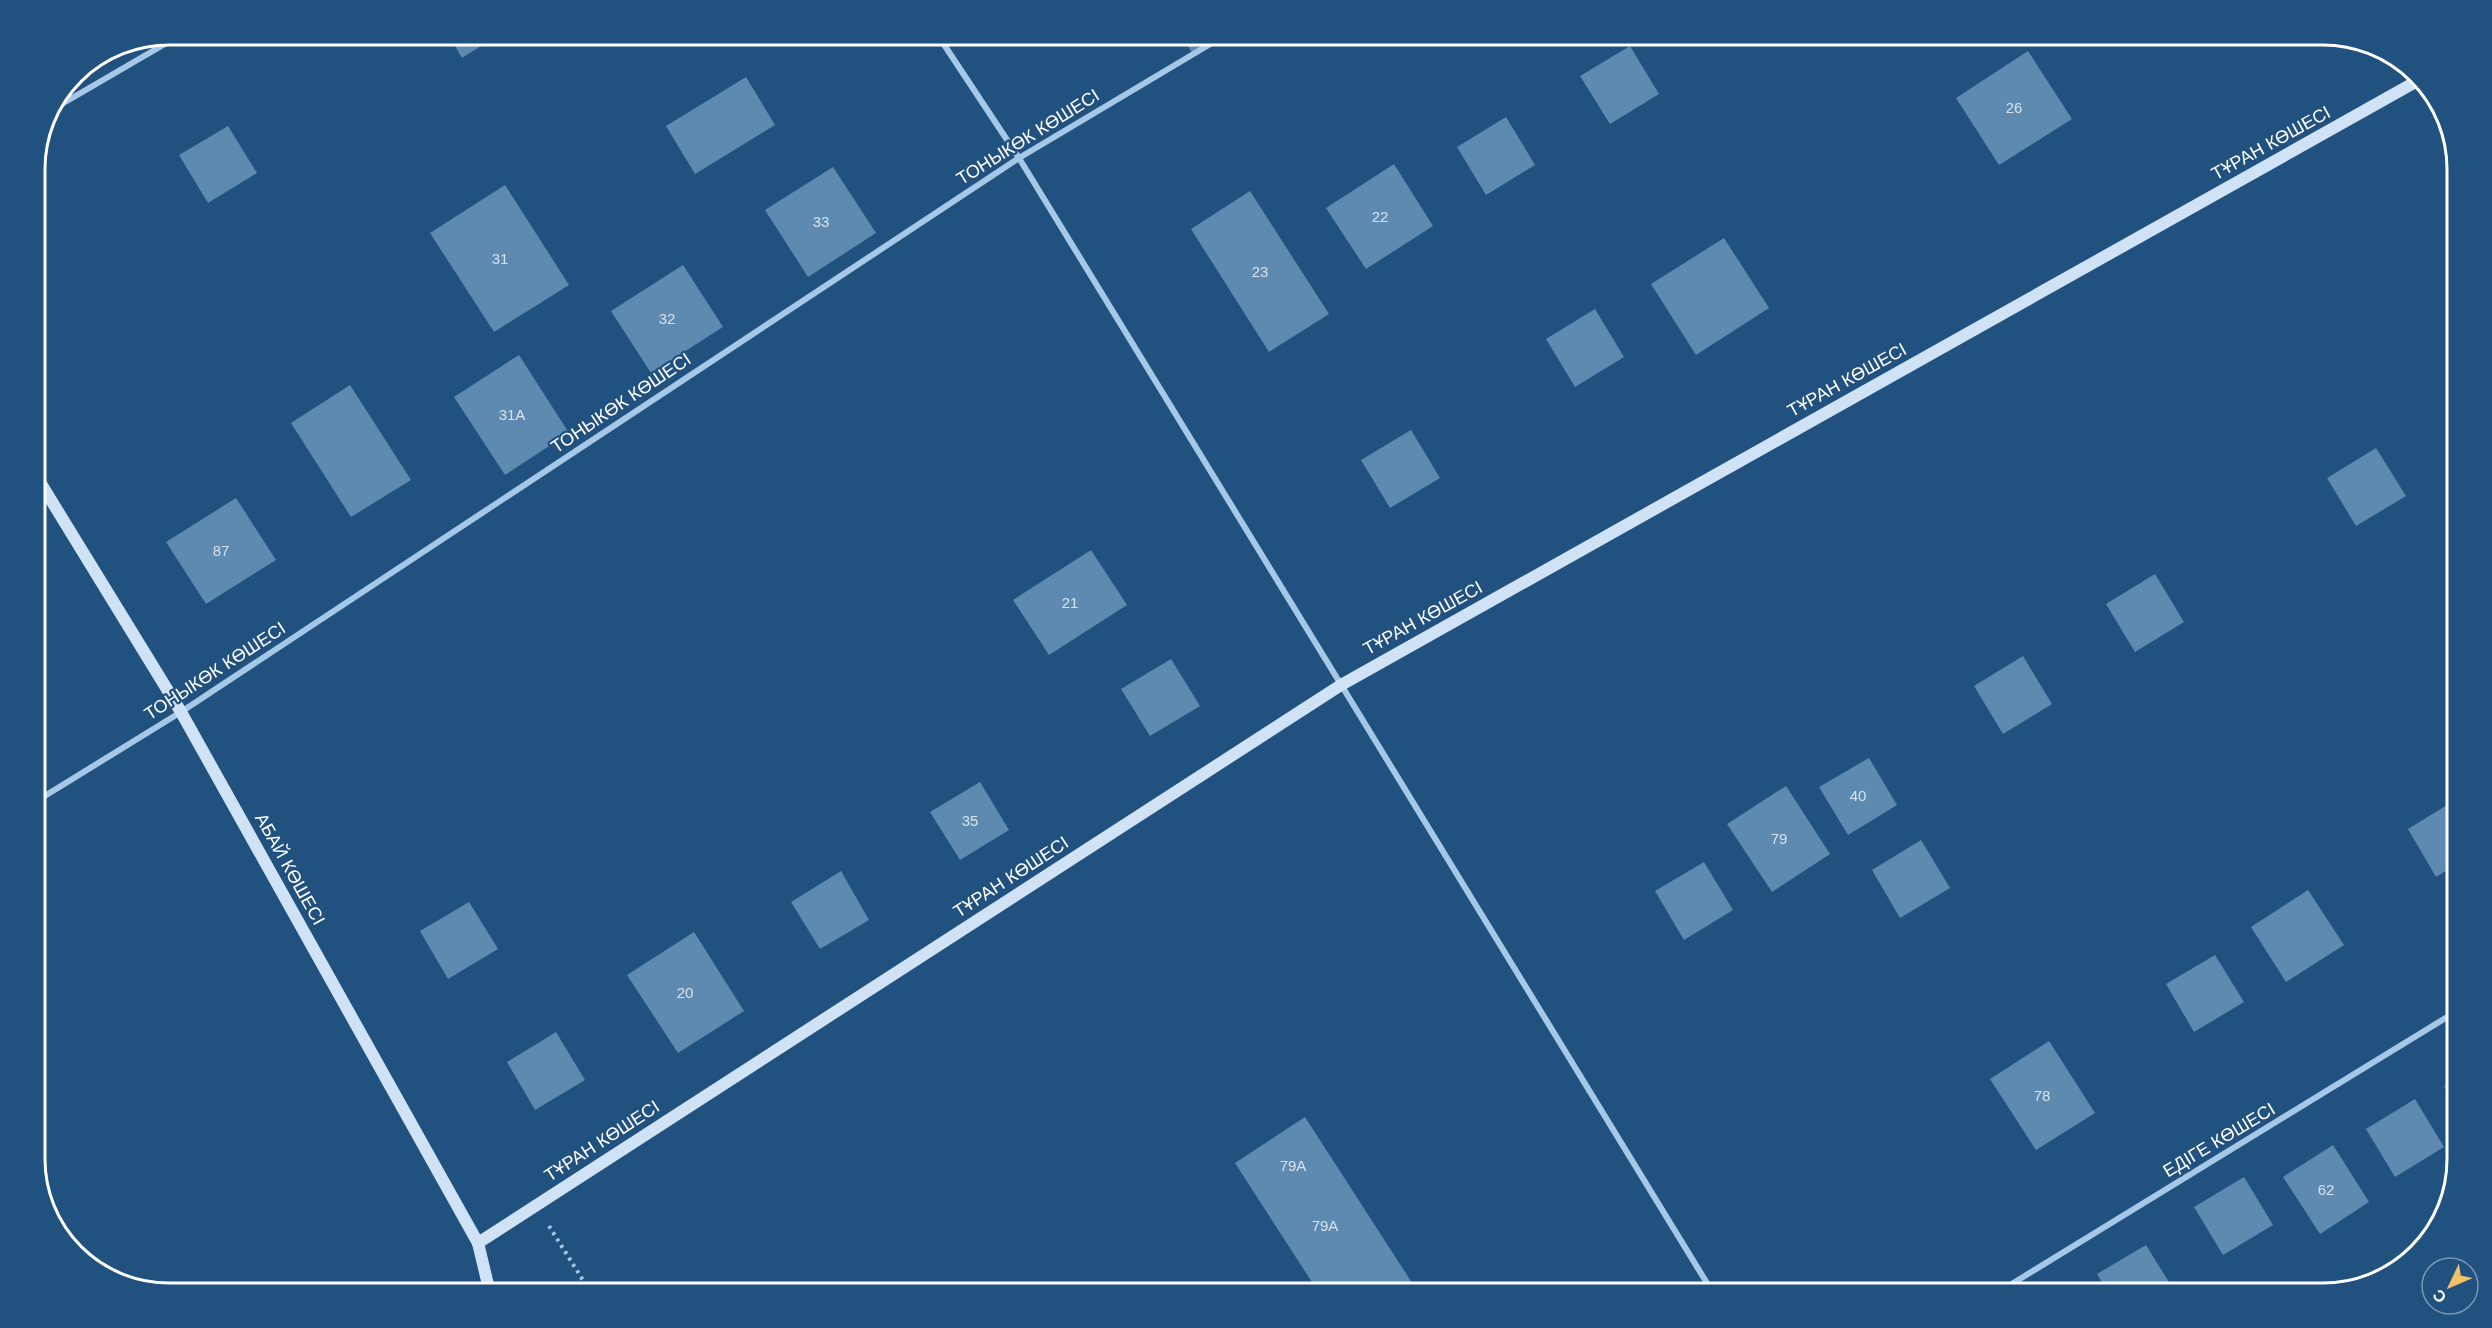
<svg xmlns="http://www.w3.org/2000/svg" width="2492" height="1328" viewBox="0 0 2492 1328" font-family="Helvetica,sans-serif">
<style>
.building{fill:#5e8ab2}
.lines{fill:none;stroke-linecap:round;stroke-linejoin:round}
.path{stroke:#a6c8e7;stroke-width:4;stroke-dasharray:3 4.5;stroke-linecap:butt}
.street{stroke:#a6c8e7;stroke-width:6}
.secondary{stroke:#d0e3f6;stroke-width:12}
.labels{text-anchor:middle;stroke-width:4.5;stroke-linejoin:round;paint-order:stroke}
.number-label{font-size:15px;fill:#d7e2ec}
.street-label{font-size:18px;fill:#fff;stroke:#21517f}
.rim{fill:none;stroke:#fff;stroke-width:3}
</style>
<rect width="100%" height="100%" fill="#21517f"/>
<g class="building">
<path d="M448,34H500L462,58Z"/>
<path d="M1180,34H1223L1193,54Z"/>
<path d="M1630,46L1659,94L1610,124L1580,76Z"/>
<path d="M2028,51L2072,119L1999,165L1956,98Z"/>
<path d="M746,77L775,125L695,174L666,126Z"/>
<path d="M1506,117L1535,165L1486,195L1457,147Z"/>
<path d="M228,126L257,173L208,203L179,155Z"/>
<path d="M1394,164L1433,226L1366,269L1326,208Z"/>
<path d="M833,167L876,233L808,277L765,210Z"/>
<path d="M505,185L569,285L494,332L430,233Z"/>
<path d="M1250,191L1329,314L1269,352L1191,229Z"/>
<path d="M1724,238L1769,308L1696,355L1651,284Z"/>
<path d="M683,265L723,327L651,373L611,311Z"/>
<path d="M1595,309L1624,357L1575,387L1546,339Z"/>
<path d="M519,355L569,433L505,475L454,397Z"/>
<path d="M350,385L411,480L351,517L291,423Z"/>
<path d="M1411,430L1440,478L1390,508L1361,460Z"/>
<path d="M2376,448L2406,496L2356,526L2327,478Z"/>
<path d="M236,498L276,560L206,604L166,542Z"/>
<path d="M1091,550L1127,605L1049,655L1013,600Z"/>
<path d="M2155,574L2184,622L2135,652L2106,604Z"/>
<path d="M2023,656L2052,704L2003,734L1974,686Z"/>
<path d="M1171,659L1200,706L1150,736L1121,689Z"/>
<path d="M1869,758L1897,805L1848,835L1819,787Z"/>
<path d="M980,782L1009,830L960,860L930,812Z"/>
<path d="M1786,786L1830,854L1772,892L1727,824Z"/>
<path d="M2457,799V864L2436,877L2408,829Z"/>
<path d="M1921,840L1950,888L1900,918L1872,870Z"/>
<path d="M1704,862L1733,910L1684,940L1655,891Z"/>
<path d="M841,871L869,920L820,949L791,902Z"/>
<path d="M2308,890L2344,945L2286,982L2251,927Z"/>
<path d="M469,902L498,949L448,979L420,931Z"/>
<path d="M694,932L744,1011L678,1053L627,975Z"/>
<path d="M2215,955L2244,1002L2194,1032L2166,984Z"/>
<path d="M556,1032L585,1080L535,1110L507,1062Z"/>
<path d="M2049,1041L2095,1113L2036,1150L1990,1079Z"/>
<path d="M2457,1078V1108L2444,1086Z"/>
<path d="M2415,1099L2444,1147L2395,1177L2366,1129Z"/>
<path d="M1305,1117L1416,1289L1409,1293H1319L1235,1163Z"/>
<path d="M2333,1145L2369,1202L2320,1234L2283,1177Z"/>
<path d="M2244,1177L2273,1225L2223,1255L2194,1207Z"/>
<path d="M2146,1245L2175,1292L2108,1293L2097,1274Z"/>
</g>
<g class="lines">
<path class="path" d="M549,1226L591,1293"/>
<g class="street">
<path d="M937,34L1019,158L1713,1293"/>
<path d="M48,112L182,34"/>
<path d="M35,802L181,712L1019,158L1227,34"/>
<path d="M1997,1293L2457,1011"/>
</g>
<g class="secondary">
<path d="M35,474L181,712L478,1243L490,1293"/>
<path d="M478,1243L1341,685L2419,80"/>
</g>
</g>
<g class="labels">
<g class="number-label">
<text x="2014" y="113">26</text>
<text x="1380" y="222">22</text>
<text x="821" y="227">33</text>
<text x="500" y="264">31</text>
<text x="1260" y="277">23</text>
<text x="667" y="324">32</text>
<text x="512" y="420">31А</text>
<text x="221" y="556">87</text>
<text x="1070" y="608">21</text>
<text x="1858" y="801">40</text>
<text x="970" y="826">35</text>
<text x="1779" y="844">79</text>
<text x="685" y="998">20</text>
<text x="2042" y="1101">78</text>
<text x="1293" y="1171">79А</text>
<text x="2326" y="1195">62</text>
<text x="1325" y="1231">79А</text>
</g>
<g class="street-label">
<text transform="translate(1028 137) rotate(-32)" y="6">ТОНЫКӨК КӨШЕСІ</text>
<text transform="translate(2271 143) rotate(-29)" y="6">ТҰРАН КӨШЕСІ</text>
<text transform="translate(1847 380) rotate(-29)" y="6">ТҰРАН КӨШЕСІ</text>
<text transform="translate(621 403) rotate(-34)" y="6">ТОНЫКӨК КӨШЕСІ</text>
<text transform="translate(1423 618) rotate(-29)" y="6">ТҰРАН КӨШЕСІ</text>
<text transform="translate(215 671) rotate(-33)" y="6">ТОНЫКӨК КӨШЕСІ</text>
<text transform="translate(290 869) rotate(61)" y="6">АБАЙ КӨШЕСІ</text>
<text transform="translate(1011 877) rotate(-33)" y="6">ТҰРАН КӨШЕСІ</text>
<text transform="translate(2219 1140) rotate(-31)" y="6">ЕДІГЕ КӨШЕСІ</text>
<text transform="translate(602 1141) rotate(-33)" y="6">ТҰРАН КӨШЕСІ</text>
</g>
</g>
<path d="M0 0H2492V1328H0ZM169 45H2323A124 124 0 0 1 2447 169V1159A124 124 0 0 1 2323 1283H169A124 124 0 0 1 45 1159V169A124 124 0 0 1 169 45Z" fill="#21517f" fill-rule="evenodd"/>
<path class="rim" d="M169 45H2323A124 124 0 0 1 2447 169V1159A124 124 0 0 1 2323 1283H169A124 124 0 0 1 45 1159V169A124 124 0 0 1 169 45Z"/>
<g transform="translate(2450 1286) rotate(226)"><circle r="28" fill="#21517f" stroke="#7a97b2" stroke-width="1.5"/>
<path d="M0-4.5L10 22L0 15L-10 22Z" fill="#f4c068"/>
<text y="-9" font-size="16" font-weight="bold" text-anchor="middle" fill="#ffffff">С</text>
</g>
</svg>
